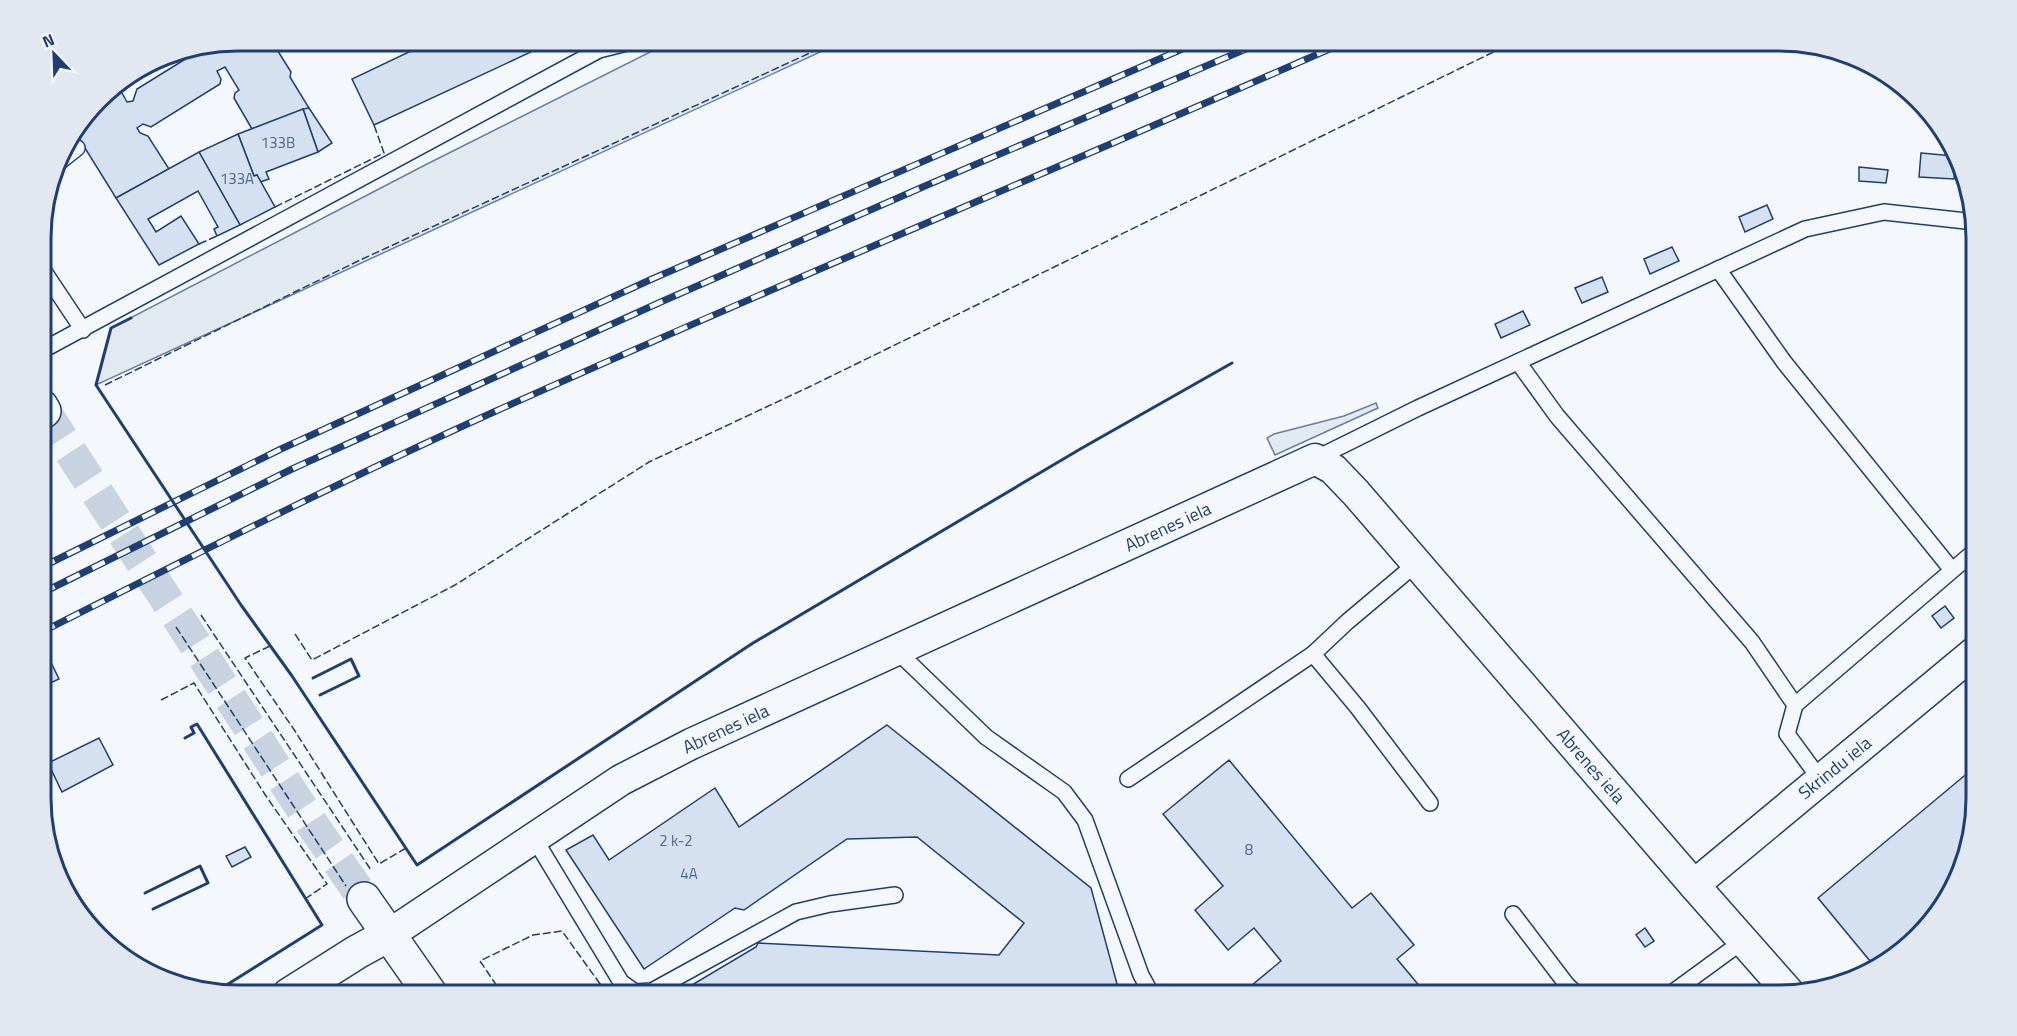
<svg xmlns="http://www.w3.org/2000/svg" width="2017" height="1036" viewBox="0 0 2017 1036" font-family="'Titillium Web',sans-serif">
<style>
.green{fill:#e3e9f0;stroke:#687fa3;stroke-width:1.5}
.building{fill:#d5e0f0;stroke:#1d3f73;stroke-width:1.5}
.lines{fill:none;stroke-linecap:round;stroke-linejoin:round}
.secondary-tunnel{stroke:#c9d2e0;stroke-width:33;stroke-dasharray:33 16;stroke-linecap:butt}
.lane-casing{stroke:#1d3f73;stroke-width:18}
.street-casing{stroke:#1d3f73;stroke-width:33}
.secondary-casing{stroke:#1d3f73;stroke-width:36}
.lane{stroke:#f4f7fb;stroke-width:15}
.street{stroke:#f4f7fb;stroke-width:30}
.secondary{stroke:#f4f7fb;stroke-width:33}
.rail-casing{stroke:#1d3f73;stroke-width:7}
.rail{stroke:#f4f7fb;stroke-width:4.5;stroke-dasharray:14;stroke-linecap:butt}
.fence{stroke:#1d3f73;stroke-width:1.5;stroke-dasharray:8 3;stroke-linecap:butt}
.wall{stroke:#1d3f73;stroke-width:3}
.labels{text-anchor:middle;stroke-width:4.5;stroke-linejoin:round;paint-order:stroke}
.number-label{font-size:15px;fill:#4b6792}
.street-label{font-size:18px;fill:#1d3f73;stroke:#f4f7fb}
.rim{fill:none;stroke:#1d3f73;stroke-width:3}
</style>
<rect width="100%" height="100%" fill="#f4f7fb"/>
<g class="green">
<path d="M674,40L844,41L96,385L111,328L427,164Z"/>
<path d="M1376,403L1378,408L1275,455L1267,438L1274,434L1344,416Z"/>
</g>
<g class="building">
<path d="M238,40H271L291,72L290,77L309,108L252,129L234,98L235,93L239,90L225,67L217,71L221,79L220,84L151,127L143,124L137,128L140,133L148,136L169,169L116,198L75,132L107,90L117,84L127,102L133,101L137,89L200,50L205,54L214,49L212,46Z"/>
<path d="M434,40H528L533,51L374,125L352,79Z"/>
<path d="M309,108L332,143L318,152L303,109Z"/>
<path d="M303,109L318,152L266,172L269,179L260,182L257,175L254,176L238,134Z"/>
<path d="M238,134L254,176L257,175L275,207L240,225L199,152Z"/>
<path d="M199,152L240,225L217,236L214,229L218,227L198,191L148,219L156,232L181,216L199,244L159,265L116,198Z"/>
<path d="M1921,153L1954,156L1956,162L1954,179L1919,177Z"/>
<path d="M1859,167L1888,170L1886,183L1859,181Z"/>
<path d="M1767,205L1773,219L1745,232L1739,217Z"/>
<path d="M1672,247L1679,261L1650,274L1644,259Z"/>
<path d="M1602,277L1608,292L1582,303L1575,288Z"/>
<path d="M1523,311L1530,325L1501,338L1495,324Z"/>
<path d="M1945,606L1954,618L1941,628L1932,616Z"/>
<path d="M45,650L59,679L42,687V652Z"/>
<path d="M887,725L1091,888L1120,995H675L756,947L758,943L999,955L1024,923L917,837L847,839L744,910L735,908L644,969L566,850L593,835L609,860L715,788L739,827Z"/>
<path d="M99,738L113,765L62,792L48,763Z"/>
<path d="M1229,760L1352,908L1371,893L1414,945L1397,959L1427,995H1240L1281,961L1254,928L1228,950L1195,910L1223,886L1163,814Z"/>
<path d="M1976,766V799L1956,885L1889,962L1875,967L1818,898Z"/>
<path d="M245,847L251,857L232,867L226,856Z"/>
<path d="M1645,928L1654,941L1645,947L1636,935Z"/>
</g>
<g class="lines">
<path class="secondary-tunnel" d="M44,411L316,830L364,899"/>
<g class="lane-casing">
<g id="lane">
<path d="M58,163L77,148"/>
<path d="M41,267L83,330"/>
<path d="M1718,269L1784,362L1952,570"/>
<path d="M41,351L599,50L639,40"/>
<path d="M1518,362L1557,416L1752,642L1795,705"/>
<path d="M1315,459L1418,408L1805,229L1884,212L1975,222"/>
<path d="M1417,563L1347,622L1313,654L1358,708L1430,803"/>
<path d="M897,651L986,737L1064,792L1085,820L1141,975L1152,995"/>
<path d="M1128,779L1313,654"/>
<path d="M1820,779L1787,734L1795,705L1976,550"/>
<path d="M534,838L621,982L635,992L652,991L796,912L830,904L895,895"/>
<path d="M1513,914L1567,985L1578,995"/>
<path d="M1669,995L1743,941"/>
</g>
</g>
<g class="street-casing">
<g id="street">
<path d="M1694,885L1976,651"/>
<path d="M390,934L621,780L691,744L1315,459L1333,469L1356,493L1694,885L1791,995"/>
</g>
</g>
<g class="secondary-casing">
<g id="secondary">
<path d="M41,406L44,411"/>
<path d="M364,899L431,995"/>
<path d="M289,995L357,952L390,934"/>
</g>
</g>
<use href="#lane" class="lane"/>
<use href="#street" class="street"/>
<use href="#secondary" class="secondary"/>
<g class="rail-casing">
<g id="rail">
<path d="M42,567L281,449L652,279L1203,40"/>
<path d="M42,593L292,469L663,301L925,186L1267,40"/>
<path d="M42,632C192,556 343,480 496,411C779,284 1066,165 1350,40"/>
</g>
</g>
<use href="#rail" class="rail"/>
<g class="fence">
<path d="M275,207L384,153L374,125"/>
<path d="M199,244L217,236"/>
<path d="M105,385L356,262L838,40"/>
<path d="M201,615L371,870"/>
<path d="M176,627L346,886"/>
<path d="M295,634L312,660L455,585L649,462L809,387L1518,40"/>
<path d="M270,646L245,658L295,731L379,864L406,848"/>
<path d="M161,700L194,683L266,796L327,884L305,899"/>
<path d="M503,995L480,961L533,935L562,931L608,995"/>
</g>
<g class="wall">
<path d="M131,318L111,328L96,385L241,605L292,676L417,865L753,643L1082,448L1232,363"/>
<path d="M313,678L351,659L359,676L320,695"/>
<path d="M185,738L194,733L191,727L197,724L322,925L217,991"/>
<path d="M145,893L200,866L208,883L153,909"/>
</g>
</g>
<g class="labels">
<g class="number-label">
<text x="278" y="148">133B</text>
<text x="237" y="184">133A</text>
<text x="676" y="846">2 k-2</text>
<text x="1249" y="855">8</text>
<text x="689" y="879">4A</text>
</g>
<g class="street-label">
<text transform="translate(1168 527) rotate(-25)" y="6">Abrenes iela</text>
<text transform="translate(726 729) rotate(-25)" y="6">Abrenes iela</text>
<text transform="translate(1591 766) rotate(49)" y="6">Abrenes iela</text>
<text transform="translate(1835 768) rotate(-39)" y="6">Skrindu iela</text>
</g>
</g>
<path d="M0 0H2017V1036H0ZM238 51H1779A187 187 0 0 1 1966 238V798A187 187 0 0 1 1779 985H238A187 187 0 0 1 51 798V238A187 187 0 0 1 238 51Z" fill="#e3e8f0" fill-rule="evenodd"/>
<path class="rim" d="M238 51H1779A187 187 0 0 1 1966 238V798A187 187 0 0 1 1779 985H238A187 187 0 0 1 51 798V238A187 187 0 0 1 238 51Z"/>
<g transform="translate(54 54) rotate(337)" stroke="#f4f7fb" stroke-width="4.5" paint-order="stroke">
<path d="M0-4.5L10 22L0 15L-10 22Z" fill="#1d3f73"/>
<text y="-9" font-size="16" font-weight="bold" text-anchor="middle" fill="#1d3f73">N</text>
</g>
</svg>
